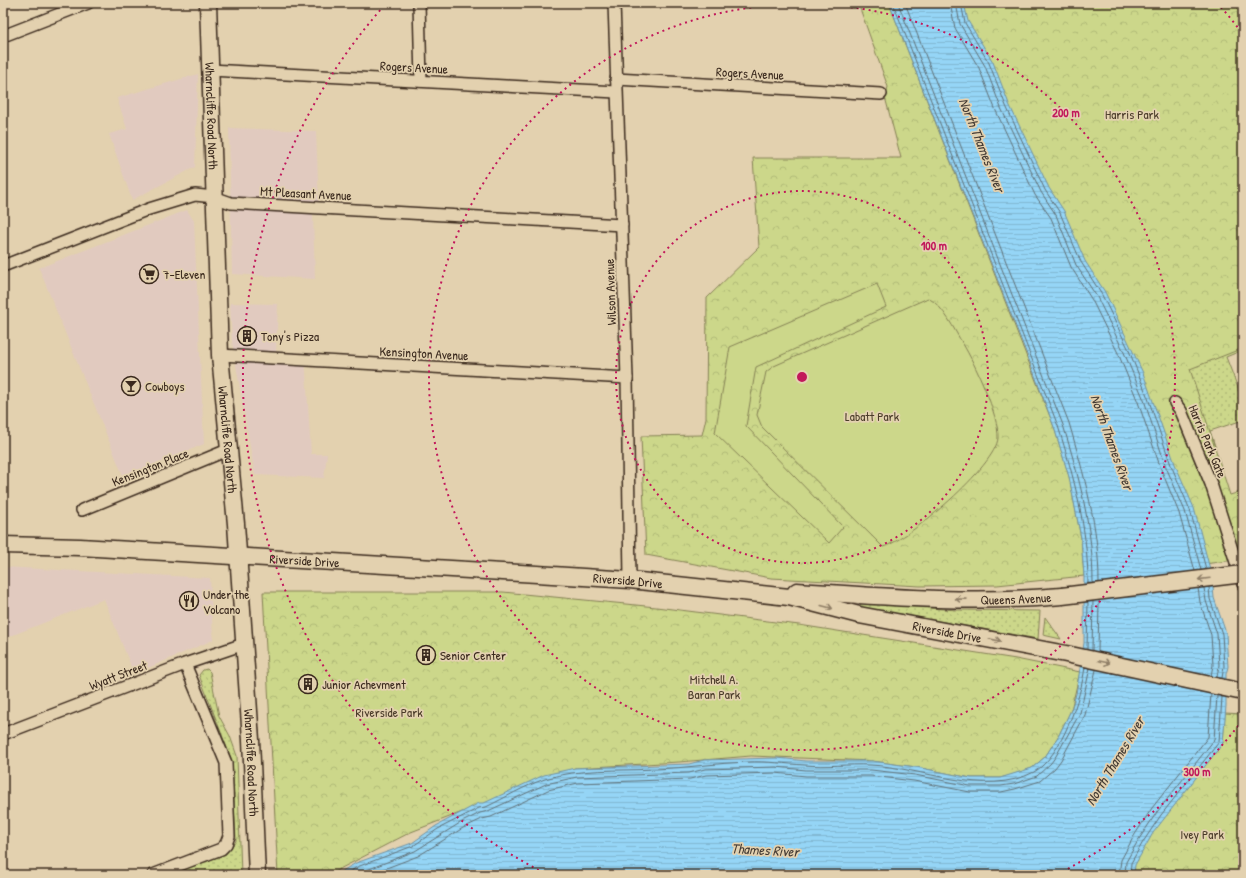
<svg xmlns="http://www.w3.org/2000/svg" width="1246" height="878" viewBox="0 0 1246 878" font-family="'Patrick Hand',sans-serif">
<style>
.built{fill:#e1cabf}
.grass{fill:url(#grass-dots);stroke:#848054}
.forest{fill:url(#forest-crowns);stroke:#848054}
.garden{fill:#ccd78a;stroke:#848054}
.water{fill:url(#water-rules);stroke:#7191a0}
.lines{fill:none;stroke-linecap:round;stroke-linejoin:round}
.shore{stroke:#5f6e74;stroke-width:1}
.street-casing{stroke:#3b2a1e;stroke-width:14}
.secondary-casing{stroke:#3b2a1e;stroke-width:19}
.street{stroke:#e3d1af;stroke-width:11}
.secondary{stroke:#e3d1af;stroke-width:16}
.secondary-bridge-casing{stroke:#3b2a1e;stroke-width:19;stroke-linecap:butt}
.secondary-bridge{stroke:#e3d1af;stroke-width:16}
.oneway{stroke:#8f7e66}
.ring{fill:none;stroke:#c2185b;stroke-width:2;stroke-dasharray:2 4}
.labels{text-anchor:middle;stroke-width:3.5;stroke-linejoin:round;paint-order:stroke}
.street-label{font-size:13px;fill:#3b2a1e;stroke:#e3d1af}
.park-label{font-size:13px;fill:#4a3b29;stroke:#e3d1af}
.poi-label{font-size:13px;fill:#3b2a1e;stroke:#e3d1af;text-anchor:start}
.water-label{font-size:14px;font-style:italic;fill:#443b34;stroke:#e3d1af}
.centre{fill:#c2185b;stroke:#e3d1af;stroke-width:2}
.ring-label{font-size:12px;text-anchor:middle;font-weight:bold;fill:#c2185b;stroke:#e3d1af;stroke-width:3.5;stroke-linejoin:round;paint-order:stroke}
</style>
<defs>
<pattern id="grass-dots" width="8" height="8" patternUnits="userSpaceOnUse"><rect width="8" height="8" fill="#ccd78a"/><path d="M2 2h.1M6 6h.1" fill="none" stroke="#b0b977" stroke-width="1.8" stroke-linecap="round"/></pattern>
<pattern id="forest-crowns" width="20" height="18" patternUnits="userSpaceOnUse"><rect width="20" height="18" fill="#ccd78a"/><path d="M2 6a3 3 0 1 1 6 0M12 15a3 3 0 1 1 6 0" fill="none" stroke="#b0b977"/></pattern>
<pattern id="water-rules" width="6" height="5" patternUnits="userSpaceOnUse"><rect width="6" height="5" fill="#95d5f6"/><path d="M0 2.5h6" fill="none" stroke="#81b7d2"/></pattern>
</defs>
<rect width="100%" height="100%" fill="#e3d1af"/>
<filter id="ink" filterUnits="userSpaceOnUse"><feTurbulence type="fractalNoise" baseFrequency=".025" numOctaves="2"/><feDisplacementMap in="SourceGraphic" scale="8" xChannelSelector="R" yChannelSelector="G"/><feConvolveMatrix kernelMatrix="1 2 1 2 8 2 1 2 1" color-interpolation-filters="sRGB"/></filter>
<g filter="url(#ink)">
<g class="built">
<path d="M198,74L195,167L132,200L109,134L127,129L117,98Z"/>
<path d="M229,128L316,131L319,204L313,215L315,279L232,274Z"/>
<path d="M187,210L194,221L204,444L124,478L39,268Z"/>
<path d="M230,303L278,304L276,354L305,356L311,454H327L324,478L255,475L232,342Z"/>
<path d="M3,567L210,578L213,640L134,674L104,599L3,639Z"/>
</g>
<g class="grass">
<path d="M1243,327V350L1226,357L1243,401V420L1210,431L1216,449L1207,452L1184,363Z"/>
<path d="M861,603L957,610L1040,611L1038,639L861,607L860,605Z"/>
<path d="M1045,617L1061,639L1043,635Z"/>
<path d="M207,669L210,672L219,716L230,736L237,756L241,875H169L226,854L236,841L232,761L199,675L203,670Z"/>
</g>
<g class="forest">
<path d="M858,3H889L1054,427L1069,476L1081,538L1084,576L997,585L920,586L771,578L646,555L641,436L702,435L706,418L707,298L759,247L753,158H901L885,97L888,87Z"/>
<path d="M958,3H1243V348L1190,369L1230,495L1243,491V559L1204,564Z"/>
<path d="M263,592H503L656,607L799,625L1016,659L1080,672L1071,710L1059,735L1045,757L1032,768L1012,775L1000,778H971L916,767L872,761L751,756L679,762L575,768L411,832L328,875H278Z"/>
<path d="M1225,713L1243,714V875H1129L1127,864L1223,743Z"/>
</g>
<g class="garden">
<path d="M877,284L886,307L756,367L746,426L843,527L829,543L715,433L730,347Z"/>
<path d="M928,298C944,306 954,330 963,344C975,364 999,415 998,438C996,466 910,539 883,547L762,427L757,415L766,372L774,366Z"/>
</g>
<path class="water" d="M889,3H964L968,21L993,62L1009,104L1049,188L1064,211L1085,261L1105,292L1143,373L1175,464L1194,508L1212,577L1214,598L1226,633L1228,667L1226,674V706L1223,743L1153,833L1135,865L1134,875H335L356,863L412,843L436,826L479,803H484L544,775L575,768L689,764L704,760L777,758L806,761H872L916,767L971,778H1000L1032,768L1045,757L1059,735L1071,710L1076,694L1084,643V576L1081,538L1069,477L1054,427L1031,365Z"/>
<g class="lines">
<g class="shore">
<path d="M893,3L1058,426C1074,477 1088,530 1088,584"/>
<path d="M898,3L1063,425C1079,476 1093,529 1093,583"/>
<path d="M905,3L1069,423C1084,474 1099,528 1099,582"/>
<path d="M950,3L955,28L979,68L996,111L1035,195L1051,218L1071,267L1092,300L1118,353L1138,402L1161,469L1179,513L1195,571"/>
<path d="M956,3L960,24L985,66L1001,108L1041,192L1056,215L1076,265L1097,297L1123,350L1144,400L1166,467L1185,511L1201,570"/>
<path d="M961,3L965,23L989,63L1006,106L1045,190L1060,213L1081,262L1102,295L1128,348L1148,398L1171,465L1190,510L1206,569"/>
<path d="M1209,587L1210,599L1222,634L1224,666L1222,678"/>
<path d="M1198,588L1200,602L1211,635L1213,665L1211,676"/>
<path d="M1204,588L1206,601L1217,634L1219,665L1217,677"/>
<path d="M1087,649L1088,602"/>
<path d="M1092,650L1093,601"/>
<path d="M1098,652L1099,601"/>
<path d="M345,875L357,867L413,846L438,829L479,808L486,807C505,798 524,786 545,779C580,768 619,771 656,769C687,768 716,763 747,762C767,761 786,764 805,765C826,767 848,764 870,765C921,767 985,798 1034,772C1062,756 1081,697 1085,667"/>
<path d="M354,875L415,851L460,823L480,813L488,811L546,784L577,777L689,773L705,769L776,767L806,770H871L915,775L970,786H1001L1014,784L1037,776L1051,763L1056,756L1080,713L1090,668"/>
<path d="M368,875L418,856L463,828L482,819L491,817L548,790L578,783L690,779L706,775L775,773L806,776H871L914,781L970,792H1001L1015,789L1040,781L1055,768L1061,760L1085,715L1096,670"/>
<path d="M1119,875L1121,860L1134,836L1152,808L1208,737L1211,694"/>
<path d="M1125,875L1126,862L1139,839L1157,812L1214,740L1217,696"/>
<path d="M1130,875L1131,863L1143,842L1161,815L1219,742L1222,697"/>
</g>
<g class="street-casing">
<g id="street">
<path d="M419,3L421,81"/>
<path d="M614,3L627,378L630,580"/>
<path d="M3,36L88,3"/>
<path d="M210,70L616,92"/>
<path d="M616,79L881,94"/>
<path d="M3,266L149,209L195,195L214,197L231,203L622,225"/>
<path d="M220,355L627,378"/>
<path d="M1175,403L1181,411L1211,484L1243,584"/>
<path d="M82,510L230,449"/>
<path d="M3,734L185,664L244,644"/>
<path d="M153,875L221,849L226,844L229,836L226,763L185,664"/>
</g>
</g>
<g class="secondary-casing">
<g id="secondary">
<path id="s1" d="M208,3L220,355L236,524L251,740L257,875"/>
<path id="s2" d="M3,545L80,547L537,574L630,580L789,597L859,615L1066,654L1243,692"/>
<path id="s3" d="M795,593L797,591C885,597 974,604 1062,596"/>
</g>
</g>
<use href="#street" class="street"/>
<use href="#secondary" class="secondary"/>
<g class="secondary-bridge-casing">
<path id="secondary-bridge" d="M1062,596L1243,574"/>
</g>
<use href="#secondary-bridge" class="secondary-bridge"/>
</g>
<defs><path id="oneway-shaft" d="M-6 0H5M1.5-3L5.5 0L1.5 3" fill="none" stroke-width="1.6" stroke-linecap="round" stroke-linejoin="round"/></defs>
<g class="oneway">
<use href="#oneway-shaft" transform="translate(1204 579) rotate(173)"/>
<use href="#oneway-shaft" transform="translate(961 599) rotate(-179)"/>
<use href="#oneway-shaft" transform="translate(827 607) rotate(15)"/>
<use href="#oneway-shaft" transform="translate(995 640) rotate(11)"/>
<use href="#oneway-shaft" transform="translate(1104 662) rotate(12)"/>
</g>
</g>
<g class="ring">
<circle cx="802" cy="377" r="186"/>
<circle cx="802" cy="377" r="373"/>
<path d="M1242 721A559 559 0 0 1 1060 873M544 873A559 559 0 0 1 383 7M1221 7A559 559 0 0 1 1242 33"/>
</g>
<defs>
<g id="supermarket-ring" transform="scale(1)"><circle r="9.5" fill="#e3d1af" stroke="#3b2a1e" stroke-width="1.5"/><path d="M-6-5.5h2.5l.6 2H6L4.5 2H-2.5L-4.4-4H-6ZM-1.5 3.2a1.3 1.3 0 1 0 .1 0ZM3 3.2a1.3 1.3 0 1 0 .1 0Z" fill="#3b2a1e"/></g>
<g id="building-ring" transform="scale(1)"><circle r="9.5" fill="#e3d1af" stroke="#3b2a1e" stroke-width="1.5"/><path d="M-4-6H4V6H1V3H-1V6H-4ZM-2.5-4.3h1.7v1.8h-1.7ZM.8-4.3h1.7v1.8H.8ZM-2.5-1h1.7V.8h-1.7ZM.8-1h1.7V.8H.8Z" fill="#3b2a1e"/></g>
<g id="bar-ring" transform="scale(1)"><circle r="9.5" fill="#e3d1af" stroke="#3b2a1e" stroke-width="1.5"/><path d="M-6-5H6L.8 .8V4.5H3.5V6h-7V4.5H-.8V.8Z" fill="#3b2a1e"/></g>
<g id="restaurant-ring" transform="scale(1)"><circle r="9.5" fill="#e3d1af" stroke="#3b2a1e" stroke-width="1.5"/><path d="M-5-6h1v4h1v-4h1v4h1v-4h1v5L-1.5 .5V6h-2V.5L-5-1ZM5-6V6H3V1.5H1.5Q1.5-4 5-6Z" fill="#3b2a1e"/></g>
</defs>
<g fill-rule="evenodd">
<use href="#supermarket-ring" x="149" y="274"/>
<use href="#building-ring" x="247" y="336"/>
<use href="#bar-ring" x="131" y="386"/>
<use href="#restaurant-ring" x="189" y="601"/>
<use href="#building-ring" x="426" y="655"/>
<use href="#building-ring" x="308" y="684"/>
</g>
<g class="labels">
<g class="street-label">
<text transform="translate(414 67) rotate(3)" y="5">Rogers Avenue</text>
<text transform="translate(750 73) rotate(3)" y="5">Rogers Avenue</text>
<text dy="5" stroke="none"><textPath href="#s1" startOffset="113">Wharncliffe Road North</textPath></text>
<text transform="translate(306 193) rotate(3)" y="5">Mt Pleasant Avenue</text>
<text transform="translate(610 292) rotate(-92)" y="5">Wilson Avenue</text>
<text transform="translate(424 353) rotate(3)" y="5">Kensington Avenue</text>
<text dy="5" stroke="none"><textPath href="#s1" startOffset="437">Wharncliffe Road North</textPath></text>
<text transform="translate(1208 441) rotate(67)" y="5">Harris Park Gate</text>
<text transform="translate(150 467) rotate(-22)" y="5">Kensington Place</text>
<text dy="5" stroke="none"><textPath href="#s2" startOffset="302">Riverside Drive</textPath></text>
<text dy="5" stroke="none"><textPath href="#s2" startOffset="626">Riverside Drive</textPath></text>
<text dy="5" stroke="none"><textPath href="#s3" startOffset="222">Queens Avenue</textPath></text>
<text dy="5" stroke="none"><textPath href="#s2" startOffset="950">Riverside Drive</textPath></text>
<text transform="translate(118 675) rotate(-21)" y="5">Wyatt Street</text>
<text dy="5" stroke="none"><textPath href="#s1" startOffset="761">Wharncliffe Road North</textPath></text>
</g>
<g class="park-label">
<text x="1132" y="119">Harris Park</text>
<text x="872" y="421">Labatt Park</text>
<text x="714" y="684">Mitchell A.<tspan x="714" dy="15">Baran Park</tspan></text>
<text x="389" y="717">Riverside Park</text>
<text x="1202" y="839">Ivey Park</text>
</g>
<g class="poi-label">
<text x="163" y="279">7-Eleven</text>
<text x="261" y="341">Tony's Pizza</text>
<text x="145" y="391">Cowboys</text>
<text x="203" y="599">Under the<tspan x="203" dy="15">Volcano</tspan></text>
<text x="440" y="660">Senior Center</text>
<text x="322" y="689">Junior Achevment</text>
</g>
<g class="water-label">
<text transform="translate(982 145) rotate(68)" y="5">North Thames River</text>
<text transform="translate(1112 442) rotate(70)" y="5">North Thames River</text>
<text transform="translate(1115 761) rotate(-59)" y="5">North Thames River</text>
<text transform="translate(765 850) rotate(3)" y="5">Thames River</text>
</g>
</g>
<circle cx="802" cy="377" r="6" class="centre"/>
<g class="ring-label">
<text x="1066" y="117">200 m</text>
<text x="934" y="250">100 m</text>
<text x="1197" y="776">300 m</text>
</g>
<rect width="1246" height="878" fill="none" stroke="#e3d1af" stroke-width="16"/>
<rect x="8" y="8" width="1230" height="862" fill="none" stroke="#3b2a1e" stroke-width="1.5" filter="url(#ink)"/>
</svg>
